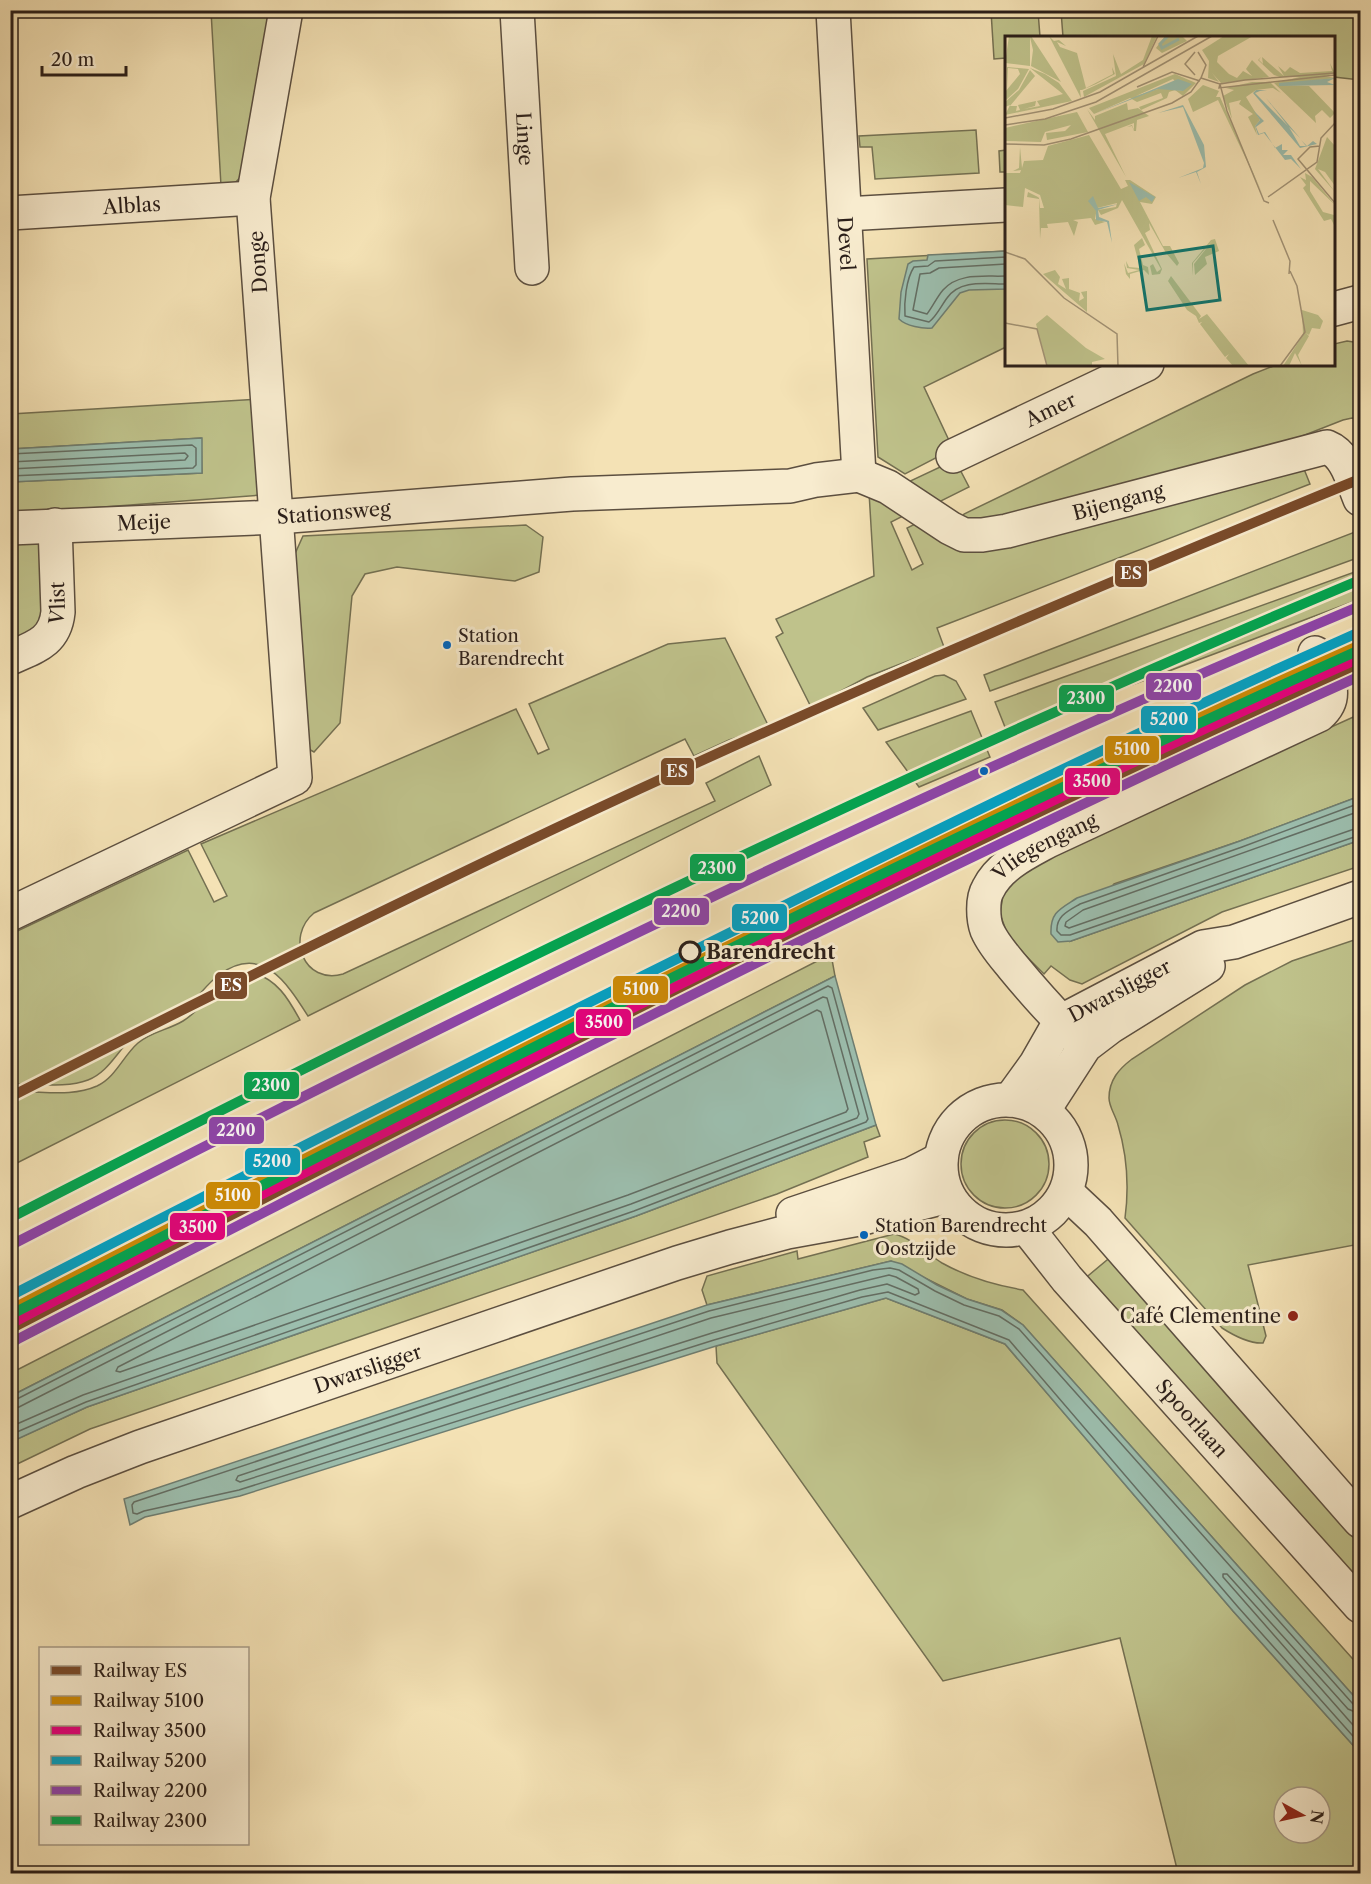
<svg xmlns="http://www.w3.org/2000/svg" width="1371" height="1884" viewBox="0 0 1371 1884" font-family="'Libre Caslon Text',serif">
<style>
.green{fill:#bfc28b;stroke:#747052;stroke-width:1.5;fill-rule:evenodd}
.water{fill:#9cbeae;stroke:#6e7e72;stroke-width:1.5}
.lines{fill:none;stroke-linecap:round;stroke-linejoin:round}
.shore{stroke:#636e64;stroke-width:1.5}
.minor-casing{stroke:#5c4f40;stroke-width:36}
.minor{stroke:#f8eccf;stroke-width:33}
.rail-1-casing{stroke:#f8eccf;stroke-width:15}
.rail-2-casing{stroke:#f8eccf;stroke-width:15}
.rail-3-casing{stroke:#f8eccf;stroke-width:15}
.rail-4-casing{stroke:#f8eccf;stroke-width:15}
.rail-5-casing{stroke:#f8eccf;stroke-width:15}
.rail-6-casing{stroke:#f8eccf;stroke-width:15}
.rail-1{stroke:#7a4b2a;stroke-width:10}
.rail-2{stroke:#ce8b05;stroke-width:10}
.rail-3{stroke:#e5007d;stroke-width:10}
.rail-4{stroke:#02a2c5;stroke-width:10}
.rail-5{stroke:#8e44ad;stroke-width:10}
.rail-6{stroke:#00a651;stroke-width:10}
.bus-dot{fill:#0065bd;stroke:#f8eccf;stroke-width:2}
.stop-dot{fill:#f8eccf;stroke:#2a1e19;stroke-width:3}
.poi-dot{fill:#8f2418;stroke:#f8eccf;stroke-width:2}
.labels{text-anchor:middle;stroke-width:6;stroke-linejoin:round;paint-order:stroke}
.bus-label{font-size:18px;fill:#2a1e19;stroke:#f8eccf;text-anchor:start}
.street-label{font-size:20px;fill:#2a1e19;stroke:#f8eccf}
.stop-label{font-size:20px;font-weight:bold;fill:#2a1e19;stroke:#f8eccf;text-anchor:start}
.poi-label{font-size:20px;fill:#2a1e19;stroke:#f8eccf;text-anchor:end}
.inset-river{fill:none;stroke:#9cbeae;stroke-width:3}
.inset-road{fill:none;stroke:#a39477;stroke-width:1.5}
.view{fill:#0f766e;fill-opacity:0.15;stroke:#0f766e;stroke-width:3}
.inset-edge{fill:none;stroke:#2a1e19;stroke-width:3}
.line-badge{stroke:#f8eccf;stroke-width:2}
.badge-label{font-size:16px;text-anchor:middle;font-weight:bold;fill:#fff}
</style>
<rect width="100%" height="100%" fill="#f4e2b5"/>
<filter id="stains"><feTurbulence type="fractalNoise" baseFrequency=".00333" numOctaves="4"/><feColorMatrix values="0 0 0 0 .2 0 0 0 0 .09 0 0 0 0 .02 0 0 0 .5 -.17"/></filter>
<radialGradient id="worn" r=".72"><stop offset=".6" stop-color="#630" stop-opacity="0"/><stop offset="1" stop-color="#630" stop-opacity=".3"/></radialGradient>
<g class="green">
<path d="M211,11H272L248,169L234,184L221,186Z"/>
<path d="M991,11H1038L1040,37L1006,38V58L994,59Z"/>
<path d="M1061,11H1360V80L1334,77V38L1063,37Z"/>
<path d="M976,130L979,173L875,179L872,147H860L859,136Z"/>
<path d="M1006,150V172H1000L999,151Z"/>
<path d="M1006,251V347L924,387L953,449L905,474L878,457L867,259Z"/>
<path d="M1347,341L1360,343V420L1352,418L1343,420L1282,444L981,525L961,518L964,514L1253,374L1276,365L1334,364V344Z"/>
<path d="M259,399L262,495L11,514L10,482L202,473L201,438L11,449V414Z"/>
<path d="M955,460L969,487L937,503L906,483Z"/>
<path d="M1304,469L1310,484L937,628L944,647L867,677L811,707L776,637L783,633L776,619L874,576L869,492L907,514L891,522L912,570L923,564L907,528L919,522L949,542Z"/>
<path d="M526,525L543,537L539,572L515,581L397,567L365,574L352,596L340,723L314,752L305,747L294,556L303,536Z"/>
<path d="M1360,530V557L990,691L984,675Z"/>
<path d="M36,538L47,552L45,625L11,642V540Z"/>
<path d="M1360,570V599L1007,732L995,702Z"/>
<path d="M725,638L769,727L729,740L694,756L685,739L314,913C285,937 304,985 343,974L715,801L706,783L759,756L771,785L308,1016C287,983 262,943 219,975C205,985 197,1000 183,1010C167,1023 146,1025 131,1039C116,1053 108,1072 88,1080C65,1089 35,1083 11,1084V934L188,850L214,902L227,896L201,844L516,709L538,754L549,749L529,704L668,644Z"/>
<path d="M944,675L956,681L966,699L878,730L863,708L935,676Z"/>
<path d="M971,711L990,757L919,787L886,742Z"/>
<path d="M1360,714V796L1240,841L1114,884L1071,941L1360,840V866L1222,912L1082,984L1070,980L1051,966L1044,974L1024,954L1007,933L1000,914L1004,889L1020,871L1210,782Z"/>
<path d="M1360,938V1244L1248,1265L1266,1336L1263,1343C1249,1344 1233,1335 1222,1328L1125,1218C1129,1188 1127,1155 1118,1125C1116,1116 1109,1107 1109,1098C1109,1080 1119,1069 1132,1059L1245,985L1292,961Z"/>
<path d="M831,954L835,976L11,1396V1373Z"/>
<path d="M251,972C277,979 288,998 300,1020L11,1166V1092C39,1090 70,1098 97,1086C116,1077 123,1056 138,1043C151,1032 168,1030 183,1021C211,1004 213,976 251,972Z"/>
<circle cx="1005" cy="1164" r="44"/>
<path d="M876,1125L880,1136L864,1142L868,1157L777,1194L90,1429L11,1467L10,1442L87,1407L636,1216Z"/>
<path d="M894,1234C912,1238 926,1253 942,1263C967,1277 994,1285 1023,1290L1360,1667V1703L1023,1325L1002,1310L967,1299L891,1261L707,1305L702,1290L707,1276L797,1251L798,1259Z"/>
<path d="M1113,1255L1360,1533V1592L1083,1280Z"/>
<path d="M886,1298L1005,1344L1233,1611L1360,1753V1873H1178L1120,1638L943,1681L717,1363L716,1346ZM1284,1797H1320V1833H1284Z"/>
</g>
<g class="water">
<path d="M1006,251V289L969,290L960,293L932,328C923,329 906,326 899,319L901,292L908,264L913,261L927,260L928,255Z"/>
<path d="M202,438V473L11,482V449Z"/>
<path d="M1360,796V840L1071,941L1058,942L1051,934C1050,912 1060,909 1077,898L1240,841Z"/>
<path d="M835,976L876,1125L636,1216L87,1407L11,1442V1396Z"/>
<path d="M891,1261L902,1264L937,1285L967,1299L1001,1310L1023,1325L1360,1703V1753L1233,1611L1005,1344L886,1298L716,1346L240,1496L145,1517L130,1525L124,1499L707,1305Z"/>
</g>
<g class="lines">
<g class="shore">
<path d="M1006,257L935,261L928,266L914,267C906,279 904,302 905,316L929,322C937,316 941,306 947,298C960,279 986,284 1006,284"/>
<path d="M1006,264L939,268L930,273L920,274L913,310L927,314C933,306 937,297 943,290C959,272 985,277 1006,276"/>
<path d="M10,454L192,445L196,448V465L193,468L10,476"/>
<path d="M10,462L185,453L188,456L185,460L10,469"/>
<path d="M1360,803L1242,847L1080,904C1068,911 1056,916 1057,931L1061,935H1070L1360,835"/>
<path d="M1360,811L1083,910L1066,922L1065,926L1069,928L1360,827"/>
<path d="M817,1010L821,1012L848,1109L846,1112L628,1195L120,1372L116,1371L118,1367Z"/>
<path d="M889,1275L896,1277L918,1289L919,1293L915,1295L887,1284L860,1290L712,1333L240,1482L236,1480L238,1476L711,1318Z"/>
<path d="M10,1401L15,1400L828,986L832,988L868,1119L866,1122L634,1211L86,1402L10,1435"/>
<path d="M10,1409L19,1407L823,997L827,998L859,1114L857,1118L631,1204L83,1395L10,1427"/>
<path d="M1360,1706L1353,1704L1019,1329L999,1316L964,1305L935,1291L899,1270L890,1268L873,1270L709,1311L134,1502L132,1505L133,1513L137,1514L144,1511L239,1490L714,1340L862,1297L888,1292L1009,1340L1238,1607L1360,1744"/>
<path d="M1360,1714L1348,1709L1227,1574H1223V1577L1360,1733"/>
</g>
<g class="minor-casing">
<g id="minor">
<path id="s1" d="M517,10L532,268"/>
<path id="s2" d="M833,10L859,475"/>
<path id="s3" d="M10,213L253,198"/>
<path d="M845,214L1006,205"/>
<path d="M1334,309L1360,302"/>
<path id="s4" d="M953,456L1147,364"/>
<path id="s5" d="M10,528L277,517L572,494L790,486L816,480L859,475L888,487L950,528L964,535H982L1007,531L1327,447C1347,455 1352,480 1360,499"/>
<path id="s6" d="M10,658C35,647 55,642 58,612L55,525"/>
<path d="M10,914L295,778L253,198L286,10"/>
<path id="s7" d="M1085,1046C1060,1021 1036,995 1013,967C1004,956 993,944 987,930C983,919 982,899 988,889C1000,865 1026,853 1048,841L1319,715C1342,695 1325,676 1315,653"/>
<circle cx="1006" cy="1165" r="65"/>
<path id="s8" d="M1010,1100L1036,1064L1060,1022L1203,947L1234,942L1360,897"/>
<path d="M1043,1111L1085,1046L1110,1027L1208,966"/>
<path d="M1066,1192L1098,1222L1360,1521"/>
<path d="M793,1214L912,1174L941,1159"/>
<path id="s9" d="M1027,1228L1067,1279L1360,1606"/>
<path id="s10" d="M10,1502L76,1472L140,1447L677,1263L730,1247L787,1232L859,1219L948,1196"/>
</g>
</g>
<use href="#minor" class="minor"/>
<g class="rail-1-casing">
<g id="rail-1">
<path d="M10,1097C232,984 455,873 681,770C905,668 1132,572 1360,479"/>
<path d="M10,1329C456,1099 903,869 1360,663"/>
</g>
</g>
<g class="rail-2-casing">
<path id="rail-2" d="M10,1310C243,1189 477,1071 712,954C926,848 1141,742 1360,645"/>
</g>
<g class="rail-3-casing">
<path id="rail-3" d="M16,1321C247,1200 481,1083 715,967C928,860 1142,755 1360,658"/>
</g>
<g class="rail-4-casing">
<path id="rail-4" d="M10,1296C240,1177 471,1061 703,946C919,838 1135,732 1355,634"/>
</g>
<g class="rail-5-casing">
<g id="rail-5">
<path d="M15,1243C457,1016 903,798 1360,606"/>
<path d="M16,1340C460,1111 905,881 1360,676"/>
</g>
</g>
<g class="rail-6-casing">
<g id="rail-6">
<path d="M10,1218C451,991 898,774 1355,582"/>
<path d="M10,1315C455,1086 899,857 1355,652"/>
</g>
</g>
<use href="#rail-1" class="rail-1"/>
<use href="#rail-2" class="rail-2"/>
<use href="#rail-3" class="rail-3"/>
<use href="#rail-4" class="rail-4"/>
<use href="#rail-5" class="rail-5"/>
<use href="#rail-6" class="rail-6"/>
</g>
<g class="bus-dot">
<circle cx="447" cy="645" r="5"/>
<circle cx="984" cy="771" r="5"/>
<circle cx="864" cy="1235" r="5"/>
</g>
<circle class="stop-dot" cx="690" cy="952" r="10"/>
<circle class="poi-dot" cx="1293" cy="1316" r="6"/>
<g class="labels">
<g class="bus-label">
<text x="458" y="642">Station<tspan x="458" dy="23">Barendrecht</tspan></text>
<text x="875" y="1232">Station Barendrecht<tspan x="875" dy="23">Oostzijde</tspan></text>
</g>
<g class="street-label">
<text dy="7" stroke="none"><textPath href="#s1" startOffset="129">Linge</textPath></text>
<text dy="7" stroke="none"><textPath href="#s3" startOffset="122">Alblas</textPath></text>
<text dy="7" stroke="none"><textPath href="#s2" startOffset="234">Devel</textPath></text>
<text transform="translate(258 262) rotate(-94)" y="7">Donge</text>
<text dy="7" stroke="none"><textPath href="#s4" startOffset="108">Amer</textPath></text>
<text dy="7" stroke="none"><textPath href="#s5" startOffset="1131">Bijengang</textPath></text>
<text dy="7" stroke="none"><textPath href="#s5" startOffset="324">Stationsweg</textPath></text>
<text dy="7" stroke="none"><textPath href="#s5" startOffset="134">Meije</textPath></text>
<text dy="7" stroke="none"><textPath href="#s6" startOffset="80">Vlist</textPath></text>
<text dy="7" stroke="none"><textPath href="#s7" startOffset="267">Vliegengang</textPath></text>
<text dy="7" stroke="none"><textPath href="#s8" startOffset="160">Dwarsligger</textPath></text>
<text dy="7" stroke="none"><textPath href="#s10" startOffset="382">Dwarsligger</textPath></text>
<text dy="7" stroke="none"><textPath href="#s9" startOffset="252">Spoorlaan</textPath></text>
</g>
<g class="stop-label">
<text x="706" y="959">Barendrecht</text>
</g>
<g class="poi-label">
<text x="1281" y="1323">Café Clementine</text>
</g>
</g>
<g transform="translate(1005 36)">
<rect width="330" height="330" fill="#f4e2b5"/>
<path d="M4,0H26L56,46L26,30L28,14L25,1V30L0,27ZM44,0L49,5L54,4L61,10L52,6L55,11L72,17L81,52L108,38L107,31L110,38L91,48L77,54H75L76,62ZM147,0H152L139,28L79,61L78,55L111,40L108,18L116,38L138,24ZM160,0H177L182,5L157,17L151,12ZM219,0H248L213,20L212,26L224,38L232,42L238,35L247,40L241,33L247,24L264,41L216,47L207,37L214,46L203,42L204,25L197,14ZM256,21L254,24L258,28L257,21L279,40L273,30L280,36L285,31L295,37L327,35L325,27L330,37L320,40L330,42L273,49L304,50L330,77L325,82L317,74L310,80L311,87L269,47L295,41H275L269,39L253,24ZM2,31L24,33L13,53L0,65V56L15,38L13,33L3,32L2,53ZM25,32L40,38L54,47L67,65L0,79L5,69L0,71V66L14,54L25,34L30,40L5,70H12L11,75L15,74L13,69L31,65L30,70L19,73L24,72L35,70L32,65L58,58ZM170,38L191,47L178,60L170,54L164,56L162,62L136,74L134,71L158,62L156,57L132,66L125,62L89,78L84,72ZM168,43L178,55L156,52L131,60ZM247,46H265L276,57L268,52L251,54L241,61L255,84L250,90L252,99L243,81L248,78L234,68L236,64L224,67L227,83L218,60L229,54L221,52ZM198,49L214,55L211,61H215L258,159L213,64L188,76L183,63ZM122,67L123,74L133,72L144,80L132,84L131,95H129L127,90L122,91L127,89L129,94V87L100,98L121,141L82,73L90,84V80ZM72,76L83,96L42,104L41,97L60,95L66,89L40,96L36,106L0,105V92ZM84,99L116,153L123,150L120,144H125L151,161L147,168L135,166L158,210H165L174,227L172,230L161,217L144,187L145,194L140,197L157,233L155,238L147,239L145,230L148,228L152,236L156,233L117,164L113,172L96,179L93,174L111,171L112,167L92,172L90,183L100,186L90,189L86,182L68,184L73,186L69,200L63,186L42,188L43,192H36L35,203L34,163L22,161L23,156L33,161L34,162L35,172H39L35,159L20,152L18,171L0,169V137H15L16,134L8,135L14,132L15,111L17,132L19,125L38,124L43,110ZM322,101L330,110V150L320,136L313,133L330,156L310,133ZM300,137L307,141L330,169L305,145V155L318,176L329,179L330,191L326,183L319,185L298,152L301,149L295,141L301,144ZM137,202L140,209L134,213L138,229L143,231L144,239L139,234L125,238V243L121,238L119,227L123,237L134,234L122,232L121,225L124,231L135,232L129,209ZM210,203L214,215L200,221L202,228L190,239L189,228L208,204L188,227V240L187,227L206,204ZM50,234L55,241L53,248L61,253L57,243L64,242V253L75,257L74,265L79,262L76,256L82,255V276L38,238ZM166,240L196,280L194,283L202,278L244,330H228L221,322L224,318L220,321L195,288L197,286L194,287L191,280L182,274L163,245ZM297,274L313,279L318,285L315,293L307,292L304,299L301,297L304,300L293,319L297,330L290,317L284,330H278L298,299ZM42,279L81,312L100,323L87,326V330H42L31,288Z" fill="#bfc28b" fill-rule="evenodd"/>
<path d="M330,42L322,46L330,49L274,50V47ZM173,43L187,48L178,55L153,53L89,78ZM251,54H262L255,55L260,61L255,55L250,57L283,90L261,62L295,102L284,91L295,110H301L296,104L302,110L308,105L312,108L295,112L248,57ZM178,69L199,109L201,131L192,136L196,148L191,136L173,142L198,132L199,127L178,71L153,77ZM248,74L259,85L251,91L254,98L260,96L270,112L277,108V114H283L278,119H286L296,133L286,123L280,124L259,97L253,99L250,90L255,84ZM124,146L150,161L147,166L141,161L134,165ZM88,160L93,172L113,168L93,174L94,181L104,185L107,207L102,186L91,184V175L83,165Z" fill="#9cbeae"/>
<path class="inset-river" d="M163,0L155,8L157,12L174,3"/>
<path class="inset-road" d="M190,16L180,28L190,39M138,31L153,0M330,37L240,44L215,48L214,52L330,39M196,42L215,48L222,75L259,165L264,167M132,51L167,36L195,45M0,82L48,73L95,56L193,0M0,89L40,83L91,66L207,0M0,108L39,109L66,103L167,67L186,56L196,42L201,29L193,16M315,110L305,111L293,123L330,167M263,161L312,126L316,102L330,87M268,184L285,225L284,238M0,216L20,223L59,262L112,298L113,330M0,287L32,293L42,330M275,330L300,296L292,250L285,235"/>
<path class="view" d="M208,210L215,264L142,274L134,221Z"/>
<rect width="330" height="330" class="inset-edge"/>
</g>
<g class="line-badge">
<rect x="1114" y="559" width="34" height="29" rx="6" fill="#7a4b2a"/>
<rect x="1145" y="672" width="57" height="29" rx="6" fill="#8e44ad"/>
<rect x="1058" y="684" width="57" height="29" rx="6" fill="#00a651"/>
<rect x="1140" y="705" width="57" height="29" rx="6" fill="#02a2c5"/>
<rect x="1104" y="735" width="56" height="29" rx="6" fill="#ce8b05"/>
<rect x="660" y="757" width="35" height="29" rx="6" fill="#7a4b2a"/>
<rect x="1064" y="767" width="57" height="29" rx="6" fill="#e5007d"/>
<rect x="689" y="853" width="57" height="29" rx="6" fill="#00a651"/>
<rect x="653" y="897" width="57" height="29" rx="6" fill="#8e44ad"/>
<rect x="731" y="903" width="57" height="29" rx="6" fill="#02a2c5"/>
<rect x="214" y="971" width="34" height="29" rx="6" fill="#7a4b2a"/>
<rect x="612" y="975" width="57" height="29" rx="6" fill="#ce8b05"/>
<rect x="575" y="1008" width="57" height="29" rx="6" fill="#e5007d"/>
<rect x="243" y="1071" width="57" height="29" rx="6" fill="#00a651"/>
<rect x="208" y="1116" width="57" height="29" rx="6" fill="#8e44ad"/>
<rect x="244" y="1147" width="57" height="29" rx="6" fill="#02a2c5"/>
<rect x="205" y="1181" width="56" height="29" rx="6" fill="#ce8b05"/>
<rect x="169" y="1212" width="57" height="29" rx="6" fill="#e5007d"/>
</g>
<g class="badge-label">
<text x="1131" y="579">ES</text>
<text x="1173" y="692">2200</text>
<text x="1086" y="704">2300</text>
<text x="1169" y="725">5200</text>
<text x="1132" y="755">5100</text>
<text x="677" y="777">ES</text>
<text x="1092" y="787">3500</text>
<text x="717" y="874">2300</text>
<text x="681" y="917">2200</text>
<text x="760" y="924">5200</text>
<text x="231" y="991">ES</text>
<text x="641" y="995">5100</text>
<text x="604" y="1028">3500</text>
<text x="271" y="1091">2300</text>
<text x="236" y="1136">2200</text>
<text x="272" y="1167">5200</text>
<text x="233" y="1201">5100</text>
<text x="198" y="1233">3500</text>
</g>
<rect width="1371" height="1884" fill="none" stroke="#f4e2b5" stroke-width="36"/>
<rect x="12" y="12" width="1347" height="1860" fill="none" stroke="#2a1e19" stroke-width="3"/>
<rect x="18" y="18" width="1335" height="1848" fill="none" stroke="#2a1e19" stroke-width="1.5"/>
<rect x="39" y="1647" width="210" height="198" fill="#f8eccf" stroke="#a69a86" stroke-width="1.5"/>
<rect x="51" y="1666" width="30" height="9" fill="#7a4b2a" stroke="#a69a86" stroke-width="1.5"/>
<text x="93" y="1677" font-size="18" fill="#2a1e19">Railway ES</text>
<rect x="51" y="1696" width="30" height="9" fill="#ce8b05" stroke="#a69a86" stroke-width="1.5"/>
<text x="93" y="1707" font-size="18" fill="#2a1e19">Railway 5100</text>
<rect x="51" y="1726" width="30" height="9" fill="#e5007d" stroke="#a69a86" stroke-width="1.5"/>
<text x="93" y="1737" font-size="18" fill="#2a1e19">Railway 3500</text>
<rect x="51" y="1756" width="30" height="9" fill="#02a2c5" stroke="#a69a86" stroke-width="1.5"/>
<text x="93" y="1767" font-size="18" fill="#2a1e19">Railway 5200</text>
<rect x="51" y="1786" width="30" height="9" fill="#8e44ad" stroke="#a69a86" stroke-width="1.5"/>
<text x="93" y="1797" font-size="18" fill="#2a1e19">Railway 2200</text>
<rect x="51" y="1816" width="30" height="9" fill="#00a651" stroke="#a69a86" stroke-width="1.5"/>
<text x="93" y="1827" font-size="18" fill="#2a1e19">Railway 2300</text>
<g transform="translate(1302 1815) rotate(98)"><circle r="28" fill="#f8eccf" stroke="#a69a86" stroke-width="1.5"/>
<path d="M0-4.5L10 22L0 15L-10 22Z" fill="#8f2418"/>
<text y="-9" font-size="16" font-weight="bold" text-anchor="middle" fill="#2a1e19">N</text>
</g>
<path d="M42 66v9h84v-9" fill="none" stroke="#2a1e19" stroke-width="3"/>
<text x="51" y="66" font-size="18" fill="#2a1e19" stroke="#f8eccf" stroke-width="4.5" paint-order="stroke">20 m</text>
<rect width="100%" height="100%" filter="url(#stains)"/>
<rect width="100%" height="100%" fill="url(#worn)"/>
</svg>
